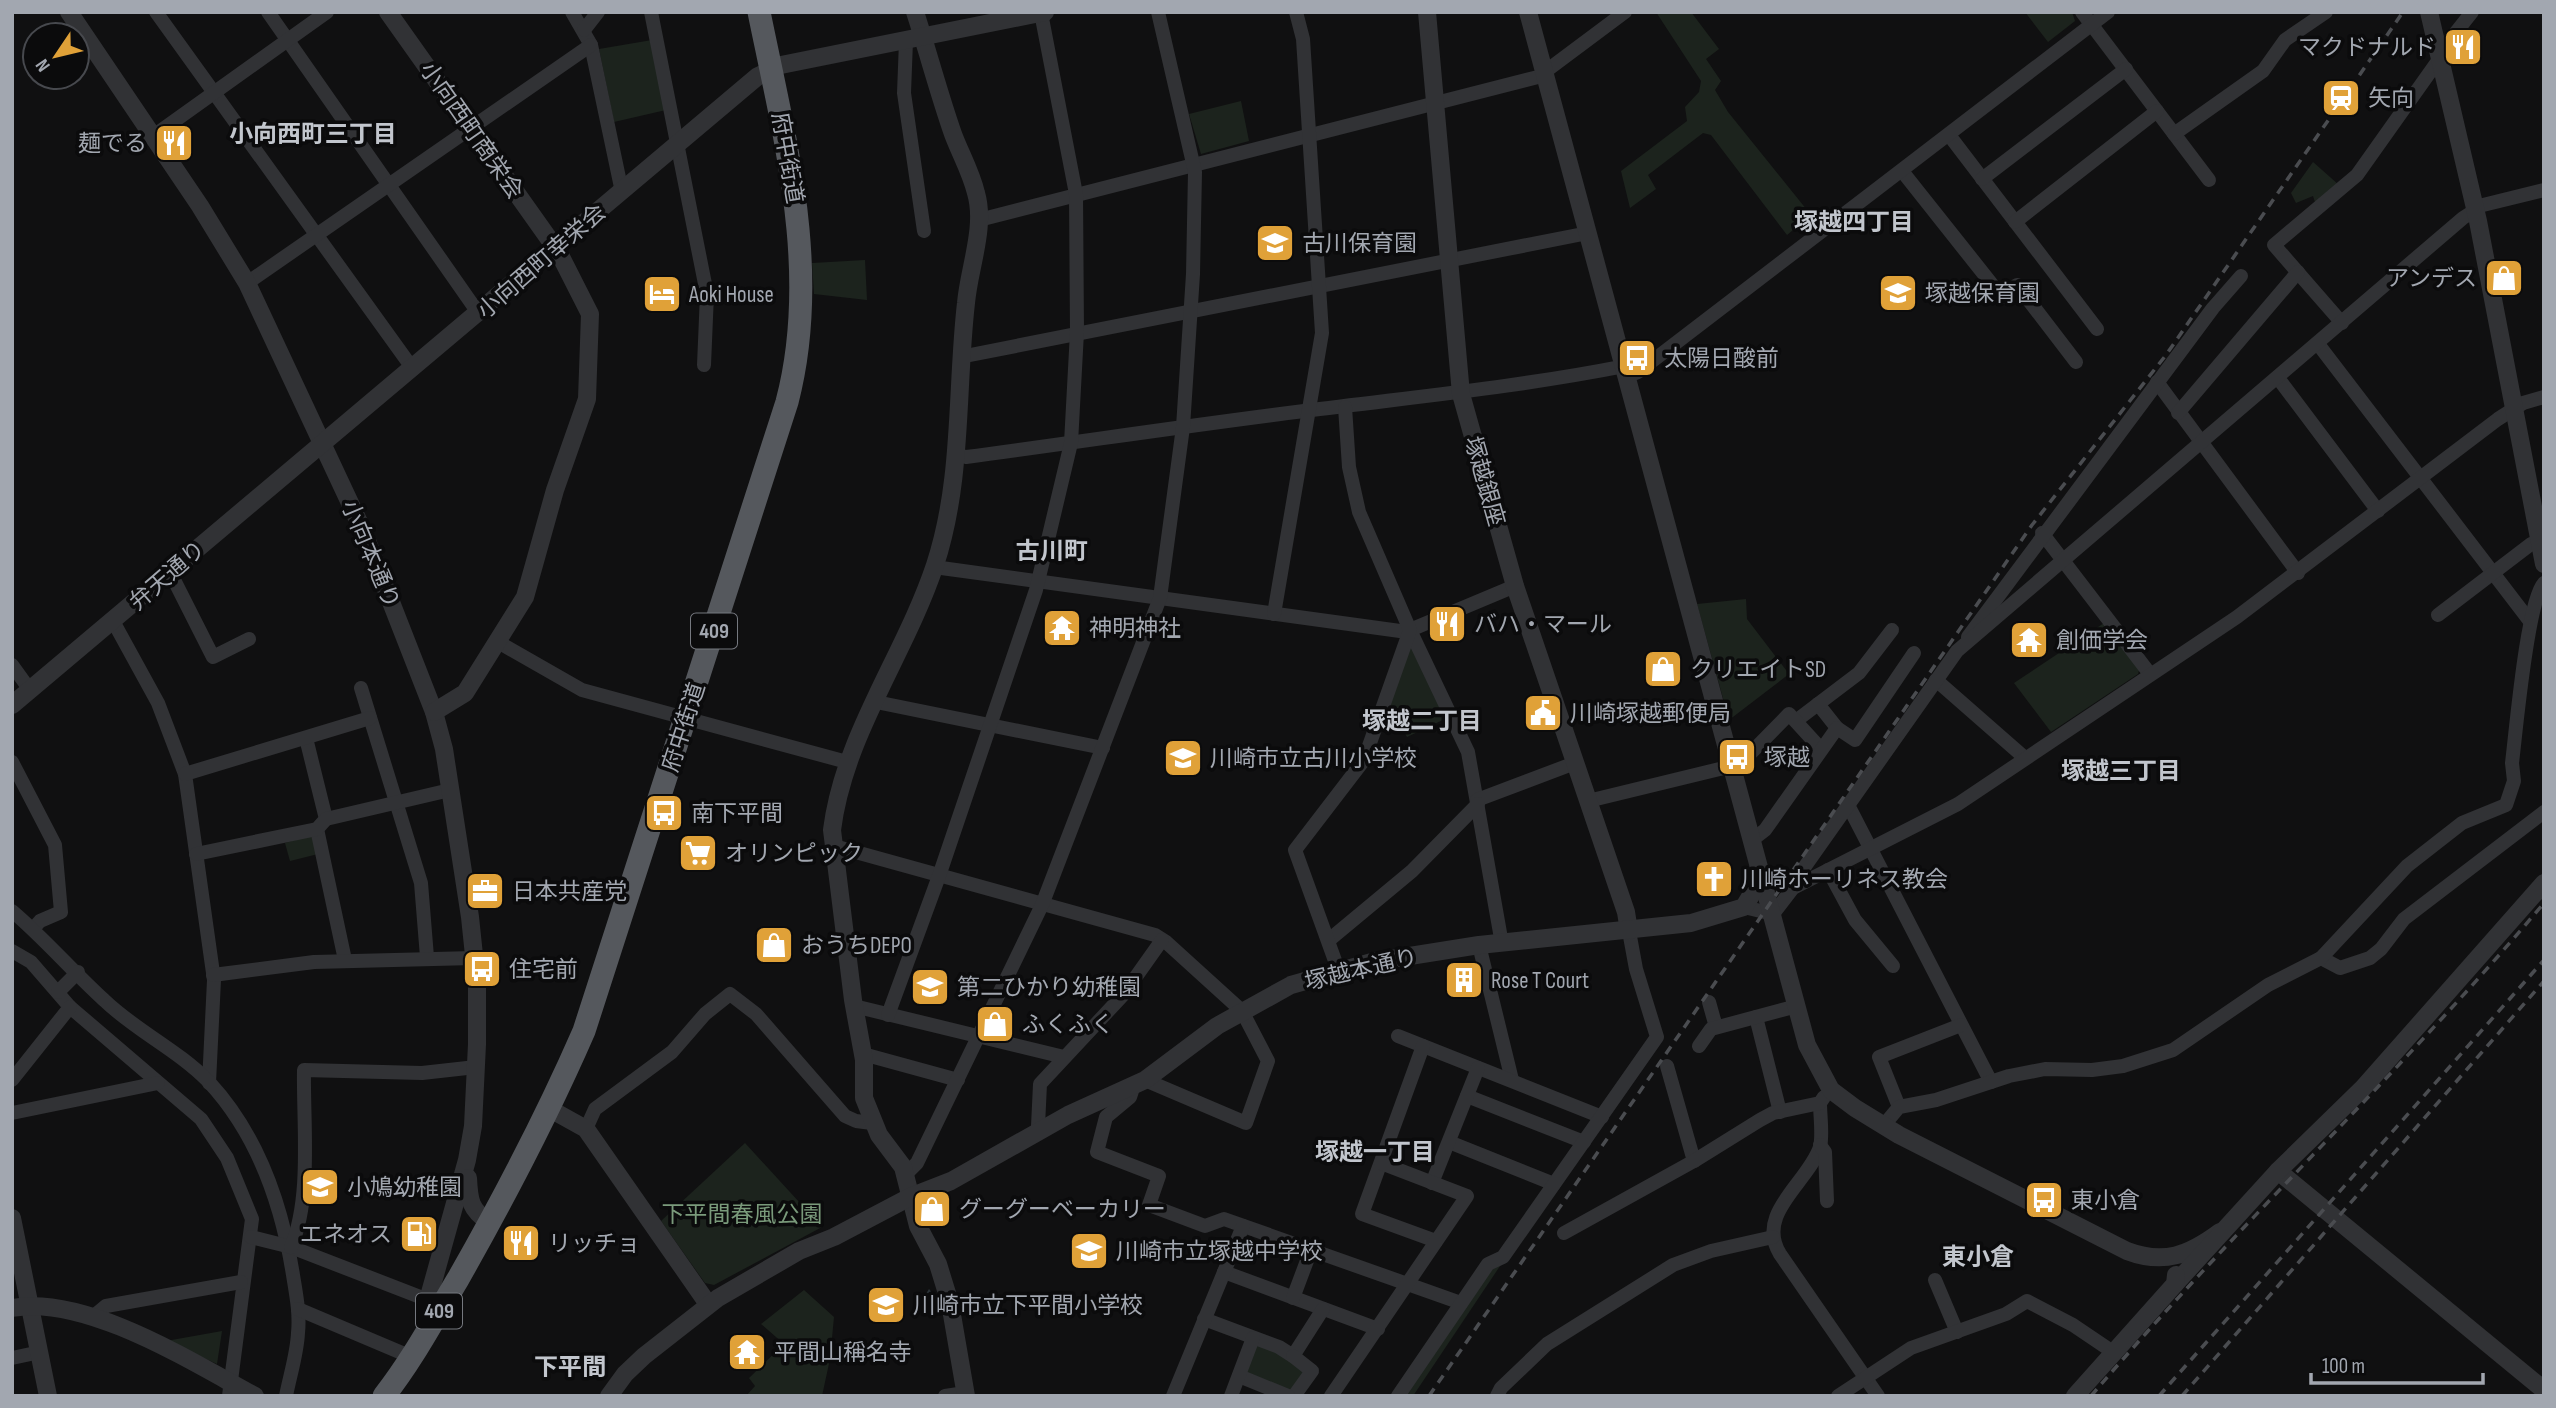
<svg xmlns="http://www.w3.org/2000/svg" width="2556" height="1408" viewBox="0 0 2556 1408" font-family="'Sofia Sans Condensed','Noto Sans JP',sans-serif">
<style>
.green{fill:#1c231d}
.water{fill:#2a3238}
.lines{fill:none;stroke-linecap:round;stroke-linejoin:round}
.minor{stroke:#313235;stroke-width:14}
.tertiary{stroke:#313235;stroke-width:18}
.trunk{stroke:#55585d;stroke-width:23}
.rail{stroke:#4a4c50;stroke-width:3.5;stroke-dasharray:9 7;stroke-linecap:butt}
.labels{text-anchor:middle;stroke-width:7;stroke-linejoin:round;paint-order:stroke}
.shield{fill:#0b0b0c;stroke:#75787f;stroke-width:2}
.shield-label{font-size:21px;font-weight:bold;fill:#a2a7b0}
.poi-label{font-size:23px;fill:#a2a7b0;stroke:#0b0b0c;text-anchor:start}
.street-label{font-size:23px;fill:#a2a7b0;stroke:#0b0b0c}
.park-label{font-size:23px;fill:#7a9a7b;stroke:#0b0b0c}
.neighbourhood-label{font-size:24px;font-weight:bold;fill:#c2c6cd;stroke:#0b0b0c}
</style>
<rect width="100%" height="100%" fill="#101011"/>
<g class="green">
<path d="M1656,12H1691L1719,49L1706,59L1721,81L1715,90L1728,112L1811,215L1787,235L1711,135L1703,133L1648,175L1656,189L1630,208L1621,171L1687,121L1685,107L1699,92L1701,81Z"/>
<path d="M2025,12H2072L2075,21L2048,42Z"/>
<path d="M652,40L666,110L614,122L599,49Z"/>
<path d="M1241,101L1249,141L1201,154L1189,114Z"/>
<path d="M2313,162L2339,185L2315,202L2313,196L2296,203L2291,193Z"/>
<path d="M865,260L867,300L814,294L812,263Z"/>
<path d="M1746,599L1747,619L1789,674L1729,720L1697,604Z"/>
<path d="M2104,623L2140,667L2138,674L2051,732L2014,683Z"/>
<path d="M1410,638L1447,718L1407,737L1389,704Z"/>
<path d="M313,835L318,854L290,861L285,843Z"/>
<path d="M745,1143L822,1227L714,1285L705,1283L661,1221Z"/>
<path d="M1502,1263L1413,1396H1405L1488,1272Z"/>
<path d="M804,1290L834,1317L830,1359L822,1396H746L755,1386L749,1378L784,1344L761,1324Z"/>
<path d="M222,1331L217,1364L166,1341Z"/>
<path d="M1257,1345L1279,1351L1305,1372L1290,1392L1245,1375Z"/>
</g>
<path class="water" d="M929,1289L937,1299L936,1309L926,1304L924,1297Z"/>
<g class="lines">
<g class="minor">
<path d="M156,12L413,369"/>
<path d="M268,12L479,314"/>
<path d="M572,12L591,45L622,192"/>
<path d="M651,12L707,294L704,365"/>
<path d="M2082,12L2209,180"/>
<path d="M584,30L598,12"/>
<path d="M906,41L904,93L924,231"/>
<path d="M2174,134L2263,71L2285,40L2326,12"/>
<path d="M1949,135L2097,329"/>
<path d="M152,137L327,12"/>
<path d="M1902,171L2002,297L2017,285L2076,362"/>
<path d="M1982,179L2126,69"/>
<path d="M979,220L1538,77L1625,12"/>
<path d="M2015,222L2157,111"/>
<path d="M247,283L591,45"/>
<path d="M2342,323L2274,245L2357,175L2440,58L2442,50L2472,12"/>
<path d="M2318,344L2529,620"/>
<path d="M960,357L1588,233"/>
<path d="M1628,376L1638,372L2108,12"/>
<path d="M2278,378L2378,511"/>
<path d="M2157,382L2298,573"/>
<path d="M2178,413L2298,272"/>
<path d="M957,455L966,457C1079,442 1191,425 1304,411C1412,397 1519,387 1625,366"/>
<path d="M2042,533L2150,674"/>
<path d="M934,567L1400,631L1410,630L1515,586"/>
<path d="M170,572L213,657L249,639"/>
<path d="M1274,614L1322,333L1303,39L1296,12"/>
<path d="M2438,615L2531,544L2539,541"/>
<path d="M113,621L158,703L185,774L214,980L209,1083"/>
<path d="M1410,630L1468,752L1502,944"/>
<path d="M1968,637L2213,308L2241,276"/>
<path d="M498,642L582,690L847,762"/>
<path d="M12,665L30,690"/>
<path d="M1936,680L2025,758"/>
<path d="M361,688L421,883L427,957"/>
<path d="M876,702L1103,748"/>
<path d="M1818,704L1837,728"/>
<path d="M1797,720L1859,673L1892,630"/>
<path d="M306,738L326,819"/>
<path d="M12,762L55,845L61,912L40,921L33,929"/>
<path d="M185,774L370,718"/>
<path d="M1477,800L1575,763"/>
<path d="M1588,801L1732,766L1744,760L1789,714L1821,749"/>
<path d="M1848,805L1991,1082"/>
<path d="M317,829L345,960"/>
<path d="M1752,840L1765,830L1837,728L1855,740L1914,653"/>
<path d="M834,846L1155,935L1166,942L1242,1011L1268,1061L1246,1123L1145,1080"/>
<path d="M196,854L317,829L326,819L450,790"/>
<path d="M1828,870L1855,920L1893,966"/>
<path d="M1793,888L1801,872L1957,651L2463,218L2483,205L2544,190"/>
<path d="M1744,907L1773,914L1793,888L1958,804L2237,617L2498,419L2523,403L2544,397"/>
<path d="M12,911C45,939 72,971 104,1000C136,1031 178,1050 209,1082C258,1135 282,1205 293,1275C296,1294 300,1313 298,1333C297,1354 290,1375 286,1396"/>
<path d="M1329,940L1412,871L1478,804"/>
<path d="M1479,945L1512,1080"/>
<path d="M12,951L31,962L70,1007L201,1119L227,1158L252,1219L229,1396"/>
<path d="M2321,958L2340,968L2370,958L2381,949L2404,919L2544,812"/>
<path d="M1338,969L1295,850L1364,760L1410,630L1359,512L1349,467L1345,407"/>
<path d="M213,975L314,962L474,958"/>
<path d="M58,992L78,972"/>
<path d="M1709,1002L1716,1027"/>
<path d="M854,1006L1064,1057"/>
<path d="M888,1015L939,876L1036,590L1071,443L1077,332L1076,194L1041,13"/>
<path d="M1756,1017L1780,1112"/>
<path d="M1398,1036L1602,1117"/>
<path d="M1423,1046L1362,1214L1436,1241"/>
<path d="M1699,1046L1711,1029L1797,1006"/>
<path d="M863,1054L958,1080"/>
<path d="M1667,1066L1694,1161"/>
<path d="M12,1080L70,1007"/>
<path d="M1134,1085L1130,1097L1106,1117L1097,1152L1159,1176L1149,1205L1205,1226L1224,1219L1461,1303"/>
<path d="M1467,1096L1584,1142"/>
<path d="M1820,1103C1820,1116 1823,1135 1820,1147C1808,1183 1755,1213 1780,1254L1878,1396"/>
<path d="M1899,1107L1879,1057L1961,1025"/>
<path d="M12,1113L158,1083"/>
<path d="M1884,1125L1899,1107L1936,1100L2009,1076L2045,1069L2092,1070L2123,1066L2173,1050L2268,985L2321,958L2407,866L2462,823L2506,805L2514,781L2512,763C2516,731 2527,601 2544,583"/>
<path d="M586,1129L595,1109L672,1052L705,1014L730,994L756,1014L845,1116L856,1121L872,1123"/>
<path d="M1041,1130L1038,1126L1040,1084L1123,995L1162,940"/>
<path d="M1449,1142L1554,1184"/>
<path d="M1820,1145L1825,1152L1827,1201"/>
<path d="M906,1174L917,1163L1042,905L1160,598L1183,427L1193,274L1195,172L1158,12"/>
<path d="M1432,1183L1478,1068"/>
<path d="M1564,1233L1694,1161L1760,1120L1773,1113L1820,1103L1824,1097"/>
<path d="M251,1237L291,1247L428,1300"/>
<path d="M291,1247C312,1198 303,1123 304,1070L422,1073L476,1067"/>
<path d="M1224,1272L1378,1329"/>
<path d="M1935,1280L1957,1332"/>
<path d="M1293,1298L1311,1250"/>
<path d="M298,1309L402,1353"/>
<path d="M94,1316L106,1306L241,1282"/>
<path d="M1204,1319L1279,1347L1293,1356L1323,1309"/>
<path d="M1293,1356L1312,1371L1294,1396"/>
<path d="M12,1358L40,1352"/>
<path d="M1239,1376L1288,1396"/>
<path d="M945,1396L965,1393"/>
<path d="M1173,1396L1243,1226"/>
<path d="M1231,1396L1253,1338"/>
<path d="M1331,1396L1467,1196L1381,1163"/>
<path d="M1398,1396L1488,1264L1503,1257L1657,1037L1636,969L1629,931"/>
<path d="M1497,1396L1501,1388L1547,1344L1673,1265L1711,1251L1773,1237"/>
<path d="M1838,1396L1911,1348L2006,1314L2027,1301L2073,1325L2113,1352"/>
</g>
<g class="tertiary">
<path d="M69,12L200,206L247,283L364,533L434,712L444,749L470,917L477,984V1044L473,1126L467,1160L428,1300"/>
<path d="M388,12L559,253L590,314L587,399L555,490L525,597L465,693L434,712"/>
<path d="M915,12C928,52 939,94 953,134C960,153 971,172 976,193C986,227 969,268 966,303C956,390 963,480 935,565C905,655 844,735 832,830L853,1000L864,1060V1098L879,1135L903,1167L918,1226L938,1264L950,1303L966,1396"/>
<path d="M1427,12L1461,394L1515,586L1626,912L1629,931"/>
<path d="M1528,12L1807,1045L1831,1090L1855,1108L1899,1135L2127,1251C2164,1265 2189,1255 2220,1232"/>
<path d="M2429,12L2478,221L2544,564"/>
<path d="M12,705L758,76L781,65L1045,12"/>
<path d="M550,1109L586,1129L708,1304"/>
<path d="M2278,1171L2544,1390"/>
<path d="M468,1178C469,1200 470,1210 490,1223"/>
<path d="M12,1218L48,1396"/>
<path d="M2175,1284L2278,1171L2363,1088L2544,883"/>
<path d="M12,1308C85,1294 192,1362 255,1396"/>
<path d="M609,1396L625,1374L644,1356L718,1298L799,1251L834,1237L910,1197L951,1181L1068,1115L1145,1080L1217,1026L1291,985L1372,962L1479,945L1691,923L1744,907L1762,877"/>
<path d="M2075,1396L2175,1284L2176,1275"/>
</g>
<path class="trunk" d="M384,1396C413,1359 434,1319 458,1279C504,1198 547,1116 584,1031L787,402C821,272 785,140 759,12"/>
<g class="rail">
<path d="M1429,1396L2032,525L2166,355L2403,12"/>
<path d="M2091,1396C2236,1226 2400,1074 2544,903"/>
<path d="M2159,1396L2544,960"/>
<path d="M2182,1396L2544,981"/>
</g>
</g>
<defs>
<g id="restaurant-square" transform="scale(2.0125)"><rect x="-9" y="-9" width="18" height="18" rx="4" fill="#e0a138" stroke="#0b0b0c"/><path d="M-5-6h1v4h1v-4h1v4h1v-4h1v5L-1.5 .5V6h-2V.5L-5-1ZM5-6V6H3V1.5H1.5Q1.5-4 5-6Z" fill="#fff"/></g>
<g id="station-square" transform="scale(2.0125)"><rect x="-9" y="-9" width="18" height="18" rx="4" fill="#e0a138" stroke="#0b0b0c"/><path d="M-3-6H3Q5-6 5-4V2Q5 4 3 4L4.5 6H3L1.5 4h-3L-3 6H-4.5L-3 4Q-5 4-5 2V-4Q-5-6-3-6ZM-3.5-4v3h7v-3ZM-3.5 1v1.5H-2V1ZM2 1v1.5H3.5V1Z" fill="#fff"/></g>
<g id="school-square" transform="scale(2.0125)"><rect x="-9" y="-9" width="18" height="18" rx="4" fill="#e0a138" stroke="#0b0b0c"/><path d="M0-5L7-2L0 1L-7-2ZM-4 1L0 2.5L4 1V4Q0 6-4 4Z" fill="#fff"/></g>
<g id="shop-square" transform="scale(2.0125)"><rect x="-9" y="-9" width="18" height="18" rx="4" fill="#e0a138" stroke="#0b0b0c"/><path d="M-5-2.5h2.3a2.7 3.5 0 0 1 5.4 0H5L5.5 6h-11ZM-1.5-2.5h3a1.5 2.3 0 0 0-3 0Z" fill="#fff"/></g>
<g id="hotel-square" transform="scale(2.0125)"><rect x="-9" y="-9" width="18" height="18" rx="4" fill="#e0a138" stroke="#0b0b0c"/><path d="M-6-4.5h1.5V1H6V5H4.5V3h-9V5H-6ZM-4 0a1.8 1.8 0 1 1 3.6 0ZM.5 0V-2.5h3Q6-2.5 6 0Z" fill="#fff"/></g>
<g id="bus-square" transform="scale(2.0125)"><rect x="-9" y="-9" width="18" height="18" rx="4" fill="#e0a138" stroke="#0b0b0c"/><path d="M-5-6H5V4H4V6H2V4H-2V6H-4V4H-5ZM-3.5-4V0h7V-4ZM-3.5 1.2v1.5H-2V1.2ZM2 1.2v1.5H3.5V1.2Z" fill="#fff"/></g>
<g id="temple-square" transform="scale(2.0125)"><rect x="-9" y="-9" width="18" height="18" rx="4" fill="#e0a138" stroke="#0b0b0c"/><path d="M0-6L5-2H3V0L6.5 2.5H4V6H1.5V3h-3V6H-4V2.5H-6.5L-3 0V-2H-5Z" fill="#fff"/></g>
<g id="civic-square" transform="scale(2.0125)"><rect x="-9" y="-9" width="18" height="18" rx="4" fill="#e0a138" stroke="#0b0b0c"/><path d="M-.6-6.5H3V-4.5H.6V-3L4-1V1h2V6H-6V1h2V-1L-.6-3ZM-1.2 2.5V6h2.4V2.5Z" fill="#fff"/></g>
<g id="supermarket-square" transform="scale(2.0125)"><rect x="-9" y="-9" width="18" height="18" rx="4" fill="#e0a138" stroke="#0b0b0c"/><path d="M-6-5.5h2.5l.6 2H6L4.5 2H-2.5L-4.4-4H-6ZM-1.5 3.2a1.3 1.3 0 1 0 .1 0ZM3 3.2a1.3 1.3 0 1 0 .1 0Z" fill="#fff"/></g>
<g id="church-square" transform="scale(2.0125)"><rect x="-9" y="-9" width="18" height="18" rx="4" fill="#e0a138" stroke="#0b0b0c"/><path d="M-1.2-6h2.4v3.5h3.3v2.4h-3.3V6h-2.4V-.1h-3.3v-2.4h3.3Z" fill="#fff"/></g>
<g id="office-square" transform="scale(2.0125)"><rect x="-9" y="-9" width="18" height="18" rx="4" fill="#e0a138" stroke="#0b0b0c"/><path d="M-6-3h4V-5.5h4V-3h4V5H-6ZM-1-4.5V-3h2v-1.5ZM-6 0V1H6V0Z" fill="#fff"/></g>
<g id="building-square" transform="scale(2.0125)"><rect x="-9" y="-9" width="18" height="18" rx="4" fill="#e0a138" stroke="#0b0b0c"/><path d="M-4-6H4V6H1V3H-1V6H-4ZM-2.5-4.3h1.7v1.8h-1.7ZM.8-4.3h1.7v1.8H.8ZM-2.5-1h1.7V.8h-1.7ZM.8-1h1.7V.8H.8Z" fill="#fff"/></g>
<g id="fuel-square" transform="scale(2.0125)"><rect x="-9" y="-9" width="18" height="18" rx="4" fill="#e0a138" stroke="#0b0b0c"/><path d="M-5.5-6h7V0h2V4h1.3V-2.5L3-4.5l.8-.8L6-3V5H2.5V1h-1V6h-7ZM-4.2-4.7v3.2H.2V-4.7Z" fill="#fff"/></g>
</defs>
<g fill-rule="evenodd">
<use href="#restaurant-square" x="2463" y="47"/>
<use href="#station-square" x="2341" y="98"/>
<use href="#restaurant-square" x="174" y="143"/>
<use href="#school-square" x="1275" y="243"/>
<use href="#shop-square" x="2504" y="278"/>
<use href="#school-square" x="1898" y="293"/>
<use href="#hotel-square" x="662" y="294"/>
<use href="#bus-square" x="1637" y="358"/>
<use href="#restaurant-square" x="1447" y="624"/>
<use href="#temple-square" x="1062" y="628"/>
<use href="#temple-square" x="2029" y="640"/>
<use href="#shop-square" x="1663" y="669"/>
<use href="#civic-square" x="1543" y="713"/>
<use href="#bus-square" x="1737" y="757"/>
<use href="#school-square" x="1183" y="758"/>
<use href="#bus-square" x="664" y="813"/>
<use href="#supermarket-square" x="698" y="853"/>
<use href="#church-square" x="1714" y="879"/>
<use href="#office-square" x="485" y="891"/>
<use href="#shop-square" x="774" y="945"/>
<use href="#bus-square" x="482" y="969"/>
<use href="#building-square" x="1464" y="980"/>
<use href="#school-square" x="930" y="987"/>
<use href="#shop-square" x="995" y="1024"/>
<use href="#school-square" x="320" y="1187"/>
<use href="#bus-square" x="2044" y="1200"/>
<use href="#shop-square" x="932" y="1209"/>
<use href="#fuel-square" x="419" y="1234"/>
<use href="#restaurant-square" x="521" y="1243"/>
<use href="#school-square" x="1089" y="1251"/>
<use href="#school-square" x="886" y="1305"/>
<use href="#temple-square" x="747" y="1352"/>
</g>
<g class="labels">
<g class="shield">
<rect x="691" y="613.5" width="46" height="35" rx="5"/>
<rect x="416" y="1293.5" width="46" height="35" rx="5"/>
</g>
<g class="shield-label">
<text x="714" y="638">409</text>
<text x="439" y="1318">409</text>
</g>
<g class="poi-label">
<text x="2436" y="55" text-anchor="end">マクドナルド</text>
<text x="2368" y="106">矢向</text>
<text x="147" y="151" text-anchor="end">麺でる</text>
<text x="1302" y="251">古川保育園</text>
<text x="2477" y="286" text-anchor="end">アンデス</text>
<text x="1925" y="301">塚越保育園</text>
<text x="689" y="302">Aoki House</text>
<text x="1664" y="366">太陽日酸前</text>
<text x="1474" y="632">バハ・マール</text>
<text x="1089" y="636">神明神社</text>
<text x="2056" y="648">創価学会</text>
<text x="1690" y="677">クリエイトSD</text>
<text x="1570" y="721">川崎塚越郵便局</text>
<text x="1764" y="765">塚越</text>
<text x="1210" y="766">川崎市立古川小学校</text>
<text x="691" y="821">南下平間</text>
<text x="725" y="861">オリンピック</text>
<text x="1741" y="887">川崎ホーリネス教会</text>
<text x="512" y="899">日本共産党</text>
<text x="801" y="953">おうちDEPO</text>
<text x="509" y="977">住宅前</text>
<text x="1491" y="988">Rose T Court</text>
<text x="957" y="995">第二ひかり幼稚園</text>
<text x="1022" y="1032">ふくふく</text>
<text x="347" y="1195">小鳩幼稚園</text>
<text x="2071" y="1208">東小倉</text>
<text x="959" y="1217">グーグーベーカリー</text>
<text x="392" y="1242" text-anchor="end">エネオス</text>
<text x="548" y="1251">リッチョ</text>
<text x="1116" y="1259">川崎市立塚越中学校</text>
<text x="913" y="1313">川崎市立下平間小学校</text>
<text x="774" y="1360">平間山稱名寺</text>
</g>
<g class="street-label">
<text transform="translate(472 130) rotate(55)" y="8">小向西町商栄会</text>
<text transform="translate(788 158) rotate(80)" y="8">府中街道</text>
<text transform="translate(541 261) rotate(-41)" y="8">小向西町幸栄会</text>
<text transform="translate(1485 481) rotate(74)" y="8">塚越銀座</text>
<text transform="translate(371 554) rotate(67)" y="8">小向本通り</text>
<text transform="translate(167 575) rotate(-41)" y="8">弁天通り</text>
<text transform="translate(683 727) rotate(-72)" y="8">府中街道</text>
<text transform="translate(1361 969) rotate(-13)" y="8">塚越本通り</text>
</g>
<g class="park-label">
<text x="742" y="1222">下平間春風公園</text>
</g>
<g class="neighbourhood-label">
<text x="313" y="142">小向西町三丁目</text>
<text x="1854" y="230">塚越四丁目</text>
<text x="1052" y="559">古川町</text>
<text x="1422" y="729">塚越二丁目</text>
<text x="2121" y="779">塚越三丁目</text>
<text x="1375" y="1160">塚越一丁目</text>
<text x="1978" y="1265">東小倉</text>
<text x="570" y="1375">下平間</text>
</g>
</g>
<rect width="2556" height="1408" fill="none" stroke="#a2a7b0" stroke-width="28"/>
<g transform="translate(56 56) rotate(235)"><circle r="33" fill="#0b0b0c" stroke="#47494e" stroke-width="2"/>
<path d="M0-5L12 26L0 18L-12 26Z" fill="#e0a138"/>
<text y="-10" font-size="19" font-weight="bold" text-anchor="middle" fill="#a2a7b0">N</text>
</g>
<path d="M2311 1373v10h172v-10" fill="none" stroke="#a2a7b0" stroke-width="3.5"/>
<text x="2322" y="1373" font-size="21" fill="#a2a7b0" stroke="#0b0b0c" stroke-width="5" paint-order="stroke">100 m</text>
</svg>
